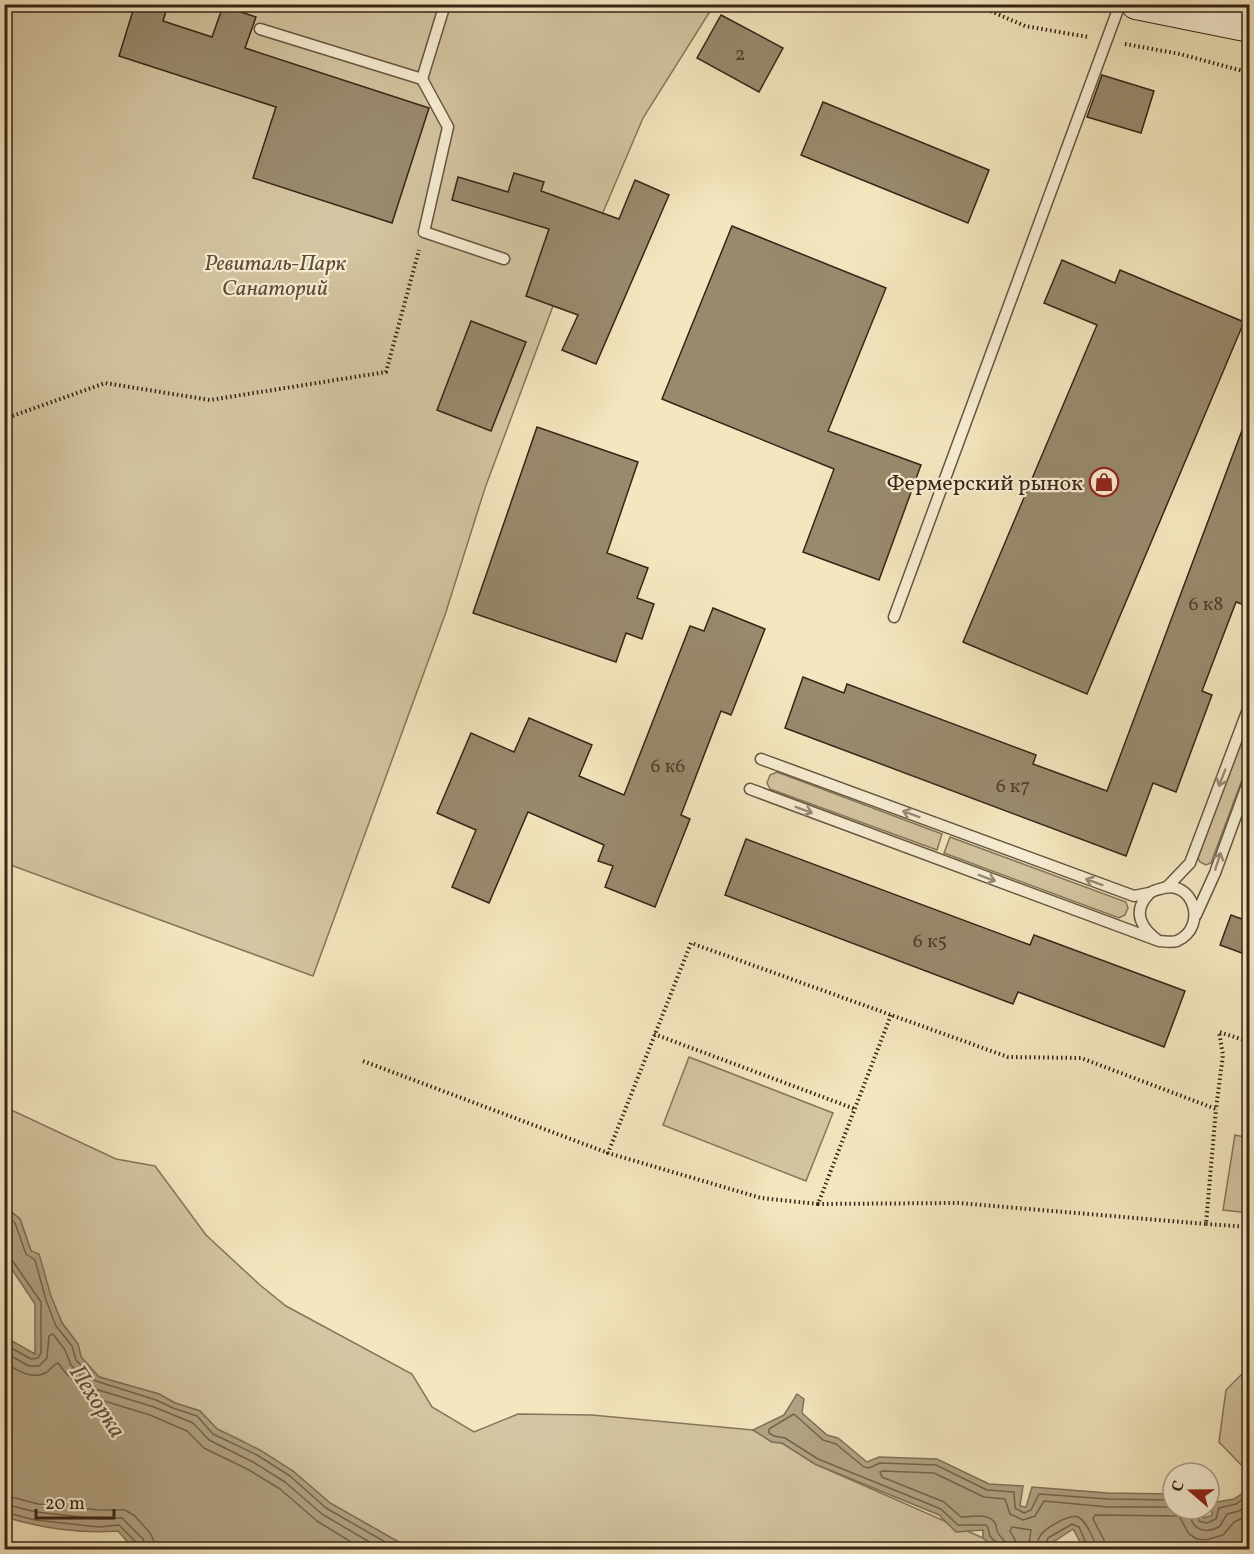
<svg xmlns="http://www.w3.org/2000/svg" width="1254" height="1554" viewBox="0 0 1254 1554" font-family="Vollkorn,serif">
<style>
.green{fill:#d4c6a2;stroke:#85765c;stroke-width:1.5}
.water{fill:#b3a586;stroke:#81725a;stroke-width:1.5}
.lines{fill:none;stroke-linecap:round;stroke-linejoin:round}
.shore{stroke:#74654e;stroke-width:1.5}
.building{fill:#998a6e;stroke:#362517;stroke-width:1.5}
.service-casing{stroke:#665641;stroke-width:13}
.secondary-casing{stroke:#362517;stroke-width:32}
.path{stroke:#362517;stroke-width:4;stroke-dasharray:1.5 3;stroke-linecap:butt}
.service{stroke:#f8efd5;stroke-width:10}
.secondary{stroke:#f8efd5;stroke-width:30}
.oneway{stroke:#978a76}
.labels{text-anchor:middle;stroke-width:4.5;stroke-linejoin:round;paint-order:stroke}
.number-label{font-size:20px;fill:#4f3e2d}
.park-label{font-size:22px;font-style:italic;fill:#5e4d3a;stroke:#f8efd5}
.poi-label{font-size:22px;fill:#362517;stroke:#f8efd5;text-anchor:end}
.water-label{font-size:24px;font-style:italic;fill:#62523e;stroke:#f8efd5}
</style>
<rect width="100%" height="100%" fill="#f4e7bf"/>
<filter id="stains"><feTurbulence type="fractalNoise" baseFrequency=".00333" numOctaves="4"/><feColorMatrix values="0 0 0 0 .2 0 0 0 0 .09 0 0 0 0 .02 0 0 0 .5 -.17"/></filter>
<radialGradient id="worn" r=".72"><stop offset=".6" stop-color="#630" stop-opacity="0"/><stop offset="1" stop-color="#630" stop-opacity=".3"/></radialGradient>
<g class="green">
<path d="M4,5H714L643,118L562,309L553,306L485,488L445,615L313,976L5,863Z"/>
<path d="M1249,719V761L1211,863L1206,865L1200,862L1198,858Z"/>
<path d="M777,772L942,834L937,850L770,789L767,783L770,775Z"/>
<path d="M950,837L1126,902L1128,908L1125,915L1119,918L944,853Z"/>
<path d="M689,1057L833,1113L806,1181L663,1125Z"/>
<path d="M4,1082L9,1109L116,1159L155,1166L206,1235L260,1285L286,1306L412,1374L432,1407L474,1432L518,1414L592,1415L753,1430L772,1442L782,1443L815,1464L983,1538L997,1549H411L330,1503L293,1471L242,1441L217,1429L200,1411L175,1403L159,1394L99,1377L81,1357L78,1344L62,1323L31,1251L20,1219L8,1209L5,1202Z"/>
<path d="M1235,1135L1249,1138V1213L1223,1210Z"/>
<path d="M1249,1367V1473L1219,1442L1226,1390Z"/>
</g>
<g class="water">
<path d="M5,1202L8,1209L20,1219L31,1251L39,1254L51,1296L62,1323L78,1344L81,1357L99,1377L159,1394L175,1403L200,1411L217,1429L260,1450L293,1471L330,1503L411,1549H134L118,1531C80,1534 41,1528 5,1517V1337L35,1354V1304L5,1259Z"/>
<path d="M797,1394L804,1399L802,1413L827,1435L838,1438L867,1462L879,1457L937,1459L989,1484L1023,1486L1020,1506L1026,1507L1032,1487L1108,1493L1173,1494V1509H1202L1204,1518L1212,1515L1211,1503L1234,1499L1249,1489V1549H1084L1073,1529L1052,1543L1049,1549H997L983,1538V1530L956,1532L939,1515L815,1464L782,1443L772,1442L753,1430L784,1415Z"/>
</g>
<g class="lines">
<g class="shore">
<path d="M4,1214L15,1223L26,1254L35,1260L46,1300L56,1326L72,1346L76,1360L96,1381L156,1400L173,1408L197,1416L213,1434L257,1455L290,1476L326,1508L399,1550"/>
<path d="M4,1257L12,1260L41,1302V1353L38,1358L31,1359L4,1344"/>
<path d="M4,1352L29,1366H39L47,1358L49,1336L53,1334L65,1350L71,1365L92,1388L154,1407L193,1423L209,1440L253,1462L285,1482L322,1514L383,1550"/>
<path d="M4,1363C18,1370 32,1381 47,1372C52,1368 54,1364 58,1363L64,1371L88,1396L150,1415L187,1431L204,1448L249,1470L280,1489L317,1521L364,1550"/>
<path d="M4,1495L38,1504L99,1510H125L135,1516L150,1533L154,1541L155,1550"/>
<path d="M4,1504L36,1512L99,1519L122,1518L143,1539L146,1550"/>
<path d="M1189,1509C1190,1528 1203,1536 1220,1526L1227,1514L1239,1511L1250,1504"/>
<path d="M1197,1509L1199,1521L1207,1523L1216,1519L1219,1508L1236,1504L1250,1494"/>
<path d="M4,1512L35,1520L99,1527L119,1525L137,1543L138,1550"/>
<path d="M1000,1550C999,1541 994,1542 990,1536C988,1531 990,1529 986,1525H958L941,1509L818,1459L785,1438L774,1436L769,1433V1429L794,1414L823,1440L836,1444L864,1467L869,1468L880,1463L936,1465L987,1490L1014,1492L1015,1508L1024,1513L1031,1510L1039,1494L1108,1499L1173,1500"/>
<path d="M1008,1550C1007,1540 1002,1540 998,1533C996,1530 997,1526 995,1523C988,1512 972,1517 961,1517L944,1502L882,1477L880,1472L883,1471L934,1473L984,1497L1005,1499L1010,1514L1023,1520L1035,1516L1044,1501L1108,1507H1173"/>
<path d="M1017,1550L1015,1540L1010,1531L1012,1527L1031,1530L1028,1550"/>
<path d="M1037,1550C1037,1545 1038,1540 1040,1536C1045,1528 1069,1514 1078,1517C1084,1520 1087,1526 1090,1532C1093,1538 1096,1543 1096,1550"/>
<path d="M1044,1550L1048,1538L1072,1524L1079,1527L1089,1550"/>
<path d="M1105,1550L1104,1540L1093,1519L1095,1515L1179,1516L1189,1534L1197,1539L1206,1540L1223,1535L1234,1522L1250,1515"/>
</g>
</g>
<g class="building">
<path d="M135,4H168L163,21L212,37L223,6L256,17L245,48L429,108L392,223L253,178L276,107L119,56Z"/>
<path d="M721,15L783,48L759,92L697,58Z"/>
<path d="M1102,75L1154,91L1141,133L1087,117Z"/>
<path d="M823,102L989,170L968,223L801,155Z"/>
<path d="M514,173L544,182L541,191L619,219L635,180L669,195L596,364L562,350L578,315L526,296L549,229L452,200L458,177L508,192Z"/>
<path d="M732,226L886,288L828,431L921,465L879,580L803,552L834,469L662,399Z"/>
<path d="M1062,260L1115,283L1120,270L1244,322L1087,694L963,642L1097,325L1044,303Z"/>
<path d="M471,321L526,342L491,431L437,410Z"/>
<path d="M1247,417L1250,418V607L1236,602L1202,691L1212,695L1176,792L1153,783L1126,856L785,728L803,677L844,693L847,684L1036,755L1033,764L1107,791Z"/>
<path d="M537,427L638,462L607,553L648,568L637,598L654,604L642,639L626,633L616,662L473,613Z"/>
<path d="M713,608L765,629L731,715L721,711L681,815L690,819L655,907L605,887L613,866L598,861L604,845L528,812L489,903L452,887L476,830L437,813L471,733L514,752L529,718L592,745L579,776L624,795L690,626L704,631Z"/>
<path d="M746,839L1030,945L1034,935L1185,991L1164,1047L1018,992L1013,1004L725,895Z"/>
<path d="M1231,915L1250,922V956L1220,945Z"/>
</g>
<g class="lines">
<g class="service-casing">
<g id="service">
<path d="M260,29L422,79L445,4"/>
<path d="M422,79L448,127L424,232L504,259"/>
<path d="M894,617L1120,4"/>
<path d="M761,759L1134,896L1149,893"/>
<path d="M750,789L1159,941C1164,941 1172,943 1177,941C1209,927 1193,877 1160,889C1156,890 1151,891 1148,895C1131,913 1143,930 1159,941"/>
<path d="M1168,886L1190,863L1250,704"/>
<path d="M1196,915L1215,873L1250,777"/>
</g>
</g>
<g class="secondary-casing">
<path id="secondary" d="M1136,4L1250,27"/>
</g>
<g class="path">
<path d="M974,4L1025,26L1088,37"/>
<path d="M1125,44L1180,54L1250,73"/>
<path d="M4,419L105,383L210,400L386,372L419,250"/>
<path d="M891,1015L818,1204L958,1203L1206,1224L1216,1109"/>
<path d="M654,1034L855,1109"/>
<path d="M363,1061L608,1153"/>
<path d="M818,1204L761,1198L608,1153L691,943L1008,1057L1081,1058L1216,1109L1223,1055L1219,1032L1250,1042"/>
<path d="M1206,1224L1250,1227"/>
</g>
<use href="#service" class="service"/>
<use href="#secondary" class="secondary"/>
</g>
<defs><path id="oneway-shaft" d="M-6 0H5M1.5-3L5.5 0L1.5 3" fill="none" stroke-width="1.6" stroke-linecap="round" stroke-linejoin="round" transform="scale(1.5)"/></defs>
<g class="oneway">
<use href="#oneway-shaft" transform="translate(1222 778) rotate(111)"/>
<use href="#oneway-shaft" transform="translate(804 810) rotate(20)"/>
<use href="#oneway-shaft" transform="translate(911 814) rotate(-160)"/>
<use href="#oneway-shaft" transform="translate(1218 861) rotate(-72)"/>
<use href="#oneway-shaft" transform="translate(987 878) rotate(20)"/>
<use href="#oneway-shaft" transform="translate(1094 882) rotate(-160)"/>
</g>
<defs>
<g id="shop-ring" transform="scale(1.5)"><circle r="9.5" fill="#f8efd5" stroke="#8f2418" stroke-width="1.5"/><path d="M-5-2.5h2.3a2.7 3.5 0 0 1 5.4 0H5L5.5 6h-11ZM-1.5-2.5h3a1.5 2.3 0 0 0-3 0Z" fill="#8f2418"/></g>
</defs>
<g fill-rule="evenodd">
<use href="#shop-ring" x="1104" y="482"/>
</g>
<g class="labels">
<g class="number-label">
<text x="740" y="60">2</text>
<text x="1206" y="610">6 к8</text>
<text x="668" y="772">6 к6</text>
<text x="1013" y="792">6 к7</text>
<text x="930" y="947">6 к5</text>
</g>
<g class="park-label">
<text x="275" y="270">Ревиталь-Парк<tspan x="275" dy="25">Санаторий</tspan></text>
</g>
<g class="poi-label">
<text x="1083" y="490">Фермерский рынок</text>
</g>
<g class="water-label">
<text transform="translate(98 1401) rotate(57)" y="8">Пехорка</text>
</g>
</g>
<rect width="1254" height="1554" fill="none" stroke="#f4e7bf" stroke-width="24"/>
<rect x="6" y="6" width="1242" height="1542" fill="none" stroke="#362517" stroke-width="3"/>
<rect x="12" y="12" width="1230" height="1530" fill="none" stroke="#362517" stroke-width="1.5"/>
<g transform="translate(1191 1491) rotate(290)"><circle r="28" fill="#f8efd5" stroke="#aa9e89" stroke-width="1.5"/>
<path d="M0-4.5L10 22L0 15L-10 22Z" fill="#8f2418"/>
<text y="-9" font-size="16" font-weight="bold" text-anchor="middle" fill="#362517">С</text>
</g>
<path d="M36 1509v9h78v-9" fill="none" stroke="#362517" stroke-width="3"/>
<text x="45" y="1509" font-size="18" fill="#362517" stroke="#f8efd5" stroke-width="4.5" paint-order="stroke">20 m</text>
<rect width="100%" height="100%" filter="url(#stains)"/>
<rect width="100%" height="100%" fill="url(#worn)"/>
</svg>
